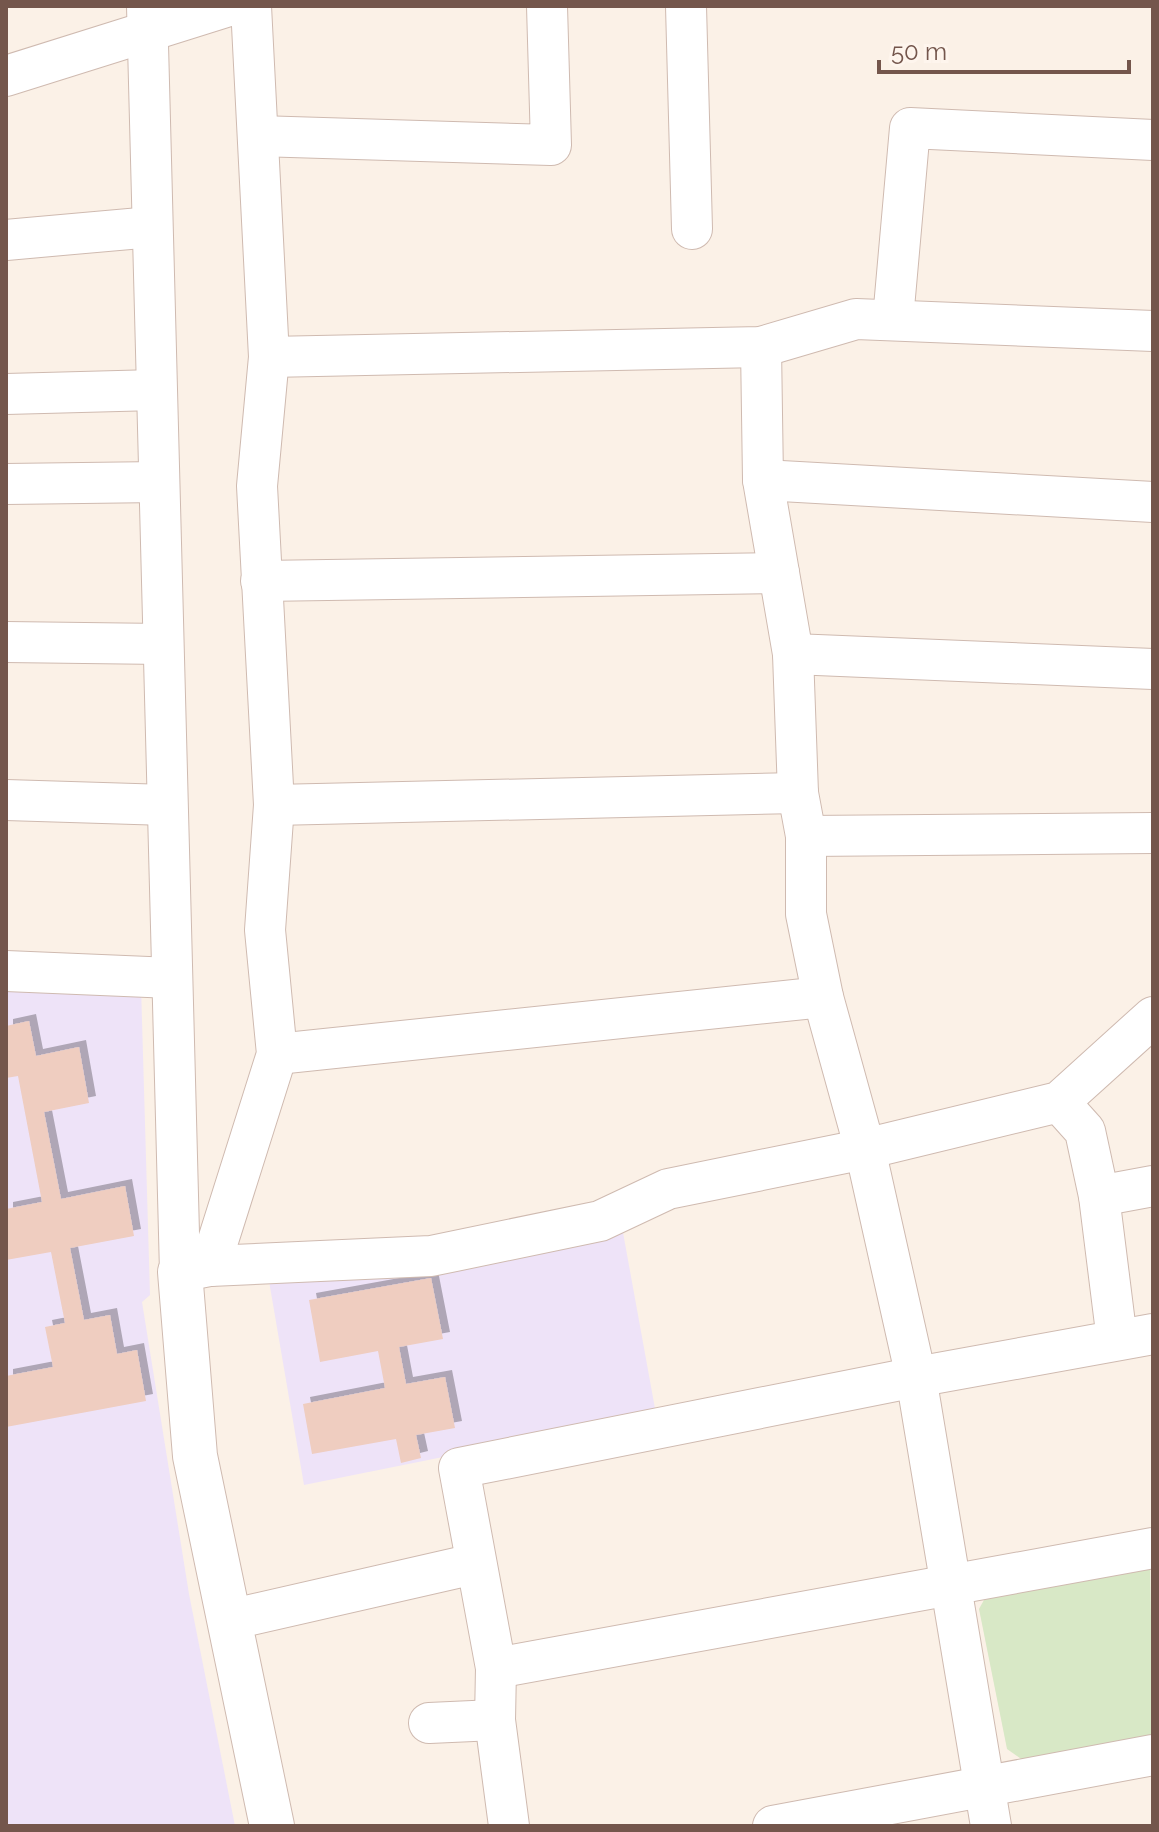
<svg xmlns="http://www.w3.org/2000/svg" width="1159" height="1832" viewBox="0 0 1159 1832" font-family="Raleway,sans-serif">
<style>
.education{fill:#eee3f8}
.green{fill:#d8e8c6}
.building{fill:#efcdc0;filter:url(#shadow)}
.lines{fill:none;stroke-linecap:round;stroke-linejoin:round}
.minor-casing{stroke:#cfbab0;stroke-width:42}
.tertiary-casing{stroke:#cfbab0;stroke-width:46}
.minor{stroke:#fff;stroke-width:40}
.tertiary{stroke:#fff;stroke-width:44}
</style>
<defs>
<filter id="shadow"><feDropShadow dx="7" dy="-7" stdDeviation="0" flood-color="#0004"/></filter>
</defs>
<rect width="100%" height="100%" fill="#fbf1e7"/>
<g class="education">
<path d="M6,977L141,986L150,1295L142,1302L189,1594L235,1826H6Z"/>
<path d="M622,1227L656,1414L304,1485L269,1281Z"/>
</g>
<path class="green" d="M1150,1559L1153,1735L1024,1761L1007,1749L979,1609L990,1589Z"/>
<g class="building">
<path d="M29,1021L36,1056L79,1047L89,1103L44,1112L61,1199L125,1186L134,1236L70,1248L84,1320L110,1315L117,1354L137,1350L146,1401L6,1427V1376L53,1367L45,1327L65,1323L51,1252L6,1260V1209L42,1202L18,1076L6,1078V1026Z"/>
<path d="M431,1278L443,1339L399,1347L406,1384L445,1377L455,1428L416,1435L421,1458L401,1463L396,1439L312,1454L303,1404L385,1388L378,1351L320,1362L309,1300Z"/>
</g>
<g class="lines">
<g class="minor-casing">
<g id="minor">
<path d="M147,6L180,1272L210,1266L431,1256L600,1221L668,1189L865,1149L1059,1102L1153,1017"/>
<path d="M686,6L692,229"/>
<path d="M6,76L229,6"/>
<path d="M258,136L551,145L547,6"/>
<path d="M6,240L152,227"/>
<path d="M893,319L910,128L1153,140"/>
<path d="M761,347L763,480L793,654L798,793L806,836V914L823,997L865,1149L916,1377L991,1826"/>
<path d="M269,357L761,347L856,319L1153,331"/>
<path d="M6,394L156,390"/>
<path d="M763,480L1153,502"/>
<path d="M6,484L159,482"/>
<path d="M261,581L779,573"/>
<path d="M6,642L163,644"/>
<path d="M793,654L1153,669"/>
<path d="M6,800L167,805"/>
<path d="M274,805L798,793"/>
<path d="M806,836L1153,833"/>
<path d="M6,971L172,978"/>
<path d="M277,1054L823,997"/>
<path d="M1059,1102L1085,1131L1099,1196L1117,1340"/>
<path d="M1099,1196L1153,1186"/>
<path d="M210,1266L277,1054L265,930L274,805L257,486L269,357L251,6"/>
<path d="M229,1620L474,1564"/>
<path d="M496,1668L1153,1548"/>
<path d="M429,1723L495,1720"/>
<path d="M509,1826L495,1720L496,1668L459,1468L916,1377L1153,1334"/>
<path d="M773,1826L1153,1755"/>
</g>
</g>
<g class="tertiary-casing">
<path id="tertiary" d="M180,1272L195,1456L272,1826"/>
</g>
<use href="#minor" class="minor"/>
<use href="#tertiary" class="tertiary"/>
</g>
<rect width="1159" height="1832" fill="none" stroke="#74564c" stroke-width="16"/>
<path d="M879 60v12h250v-12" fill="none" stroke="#74564c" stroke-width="4"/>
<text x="891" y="60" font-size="24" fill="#74564c" stroke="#fef5ed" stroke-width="6" paint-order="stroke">50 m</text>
</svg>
